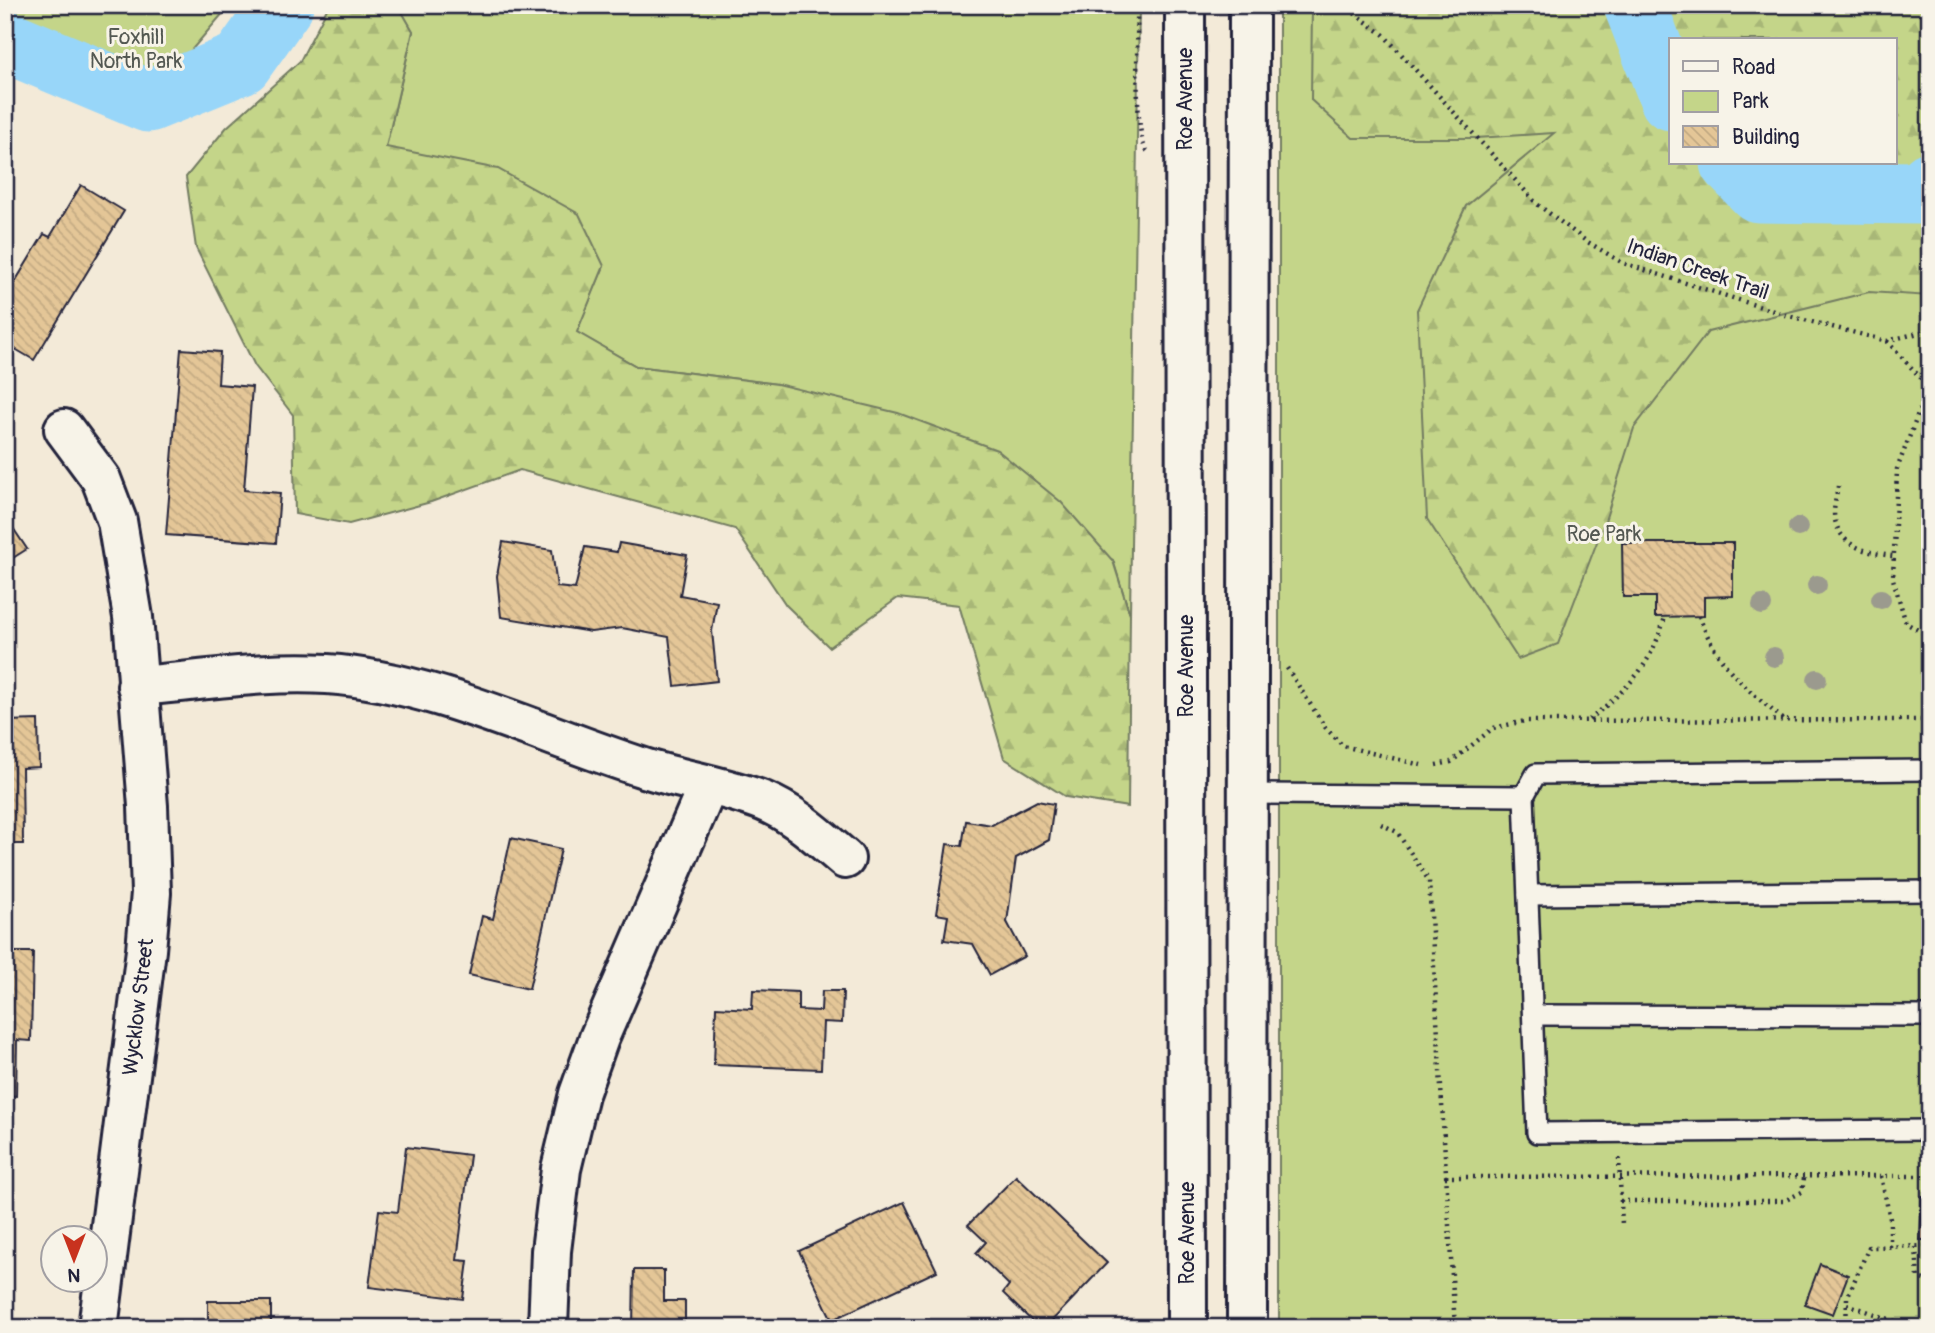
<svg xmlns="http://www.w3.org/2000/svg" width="1935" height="1333" viewBox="0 0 1935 1333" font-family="Pangolin,sans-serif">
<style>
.green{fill:#c4d589;stroke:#737c62;stroke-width:2}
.forest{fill:url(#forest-firs);stroke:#737c62;stroke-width:2;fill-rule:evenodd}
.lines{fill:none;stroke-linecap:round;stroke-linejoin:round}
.river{stroke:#98d6f9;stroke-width:63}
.building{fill:url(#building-back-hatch);stroke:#22223b;stroke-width:2}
.lane-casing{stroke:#22223b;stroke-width:24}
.street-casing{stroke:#22223b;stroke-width:44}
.secondary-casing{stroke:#22223b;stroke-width:44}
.path{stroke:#22223b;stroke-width:4.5;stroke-dasharray:2 5;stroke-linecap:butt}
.lane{stroke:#f7f3e8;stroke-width:19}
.street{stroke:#f7f3e8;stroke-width:38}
.secondary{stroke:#f7f3e8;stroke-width:38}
.tree{fill:#9b9a8e}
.labels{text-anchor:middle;stroke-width:6;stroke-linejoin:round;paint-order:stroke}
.park-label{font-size:21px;fill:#535852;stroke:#f7f3e8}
.street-label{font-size:21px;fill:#22223b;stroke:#f7f3e8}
</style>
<defs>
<pattern id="forest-firs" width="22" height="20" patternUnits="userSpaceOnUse" patternTransform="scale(1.75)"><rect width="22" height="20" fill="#c4d589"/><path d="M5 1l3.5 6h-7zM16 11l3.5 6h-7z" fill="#a8b777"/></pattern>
<pattern id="building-back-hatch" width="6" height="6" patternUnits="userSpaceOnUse" patternTransform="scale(1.75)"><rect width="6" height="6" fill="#e4c697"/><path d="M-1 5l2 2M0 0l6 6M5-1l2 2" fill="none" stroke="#c3aa83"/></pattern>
</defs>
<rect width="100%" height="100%" fill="#f3ead8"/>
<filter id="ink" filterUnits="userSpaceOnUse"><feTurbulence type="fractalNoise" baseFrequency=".0143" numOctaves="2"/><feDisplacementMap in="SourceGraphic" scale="14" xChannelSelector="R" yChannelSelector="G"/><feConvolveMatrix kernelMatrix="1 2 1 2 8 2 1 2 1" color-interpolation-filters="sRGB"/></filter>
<g filter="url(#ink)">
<g class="green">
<path d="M5,5H230L148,101L6,41Z"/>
<path d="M398,5H1139L1130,615L1113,560L777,384L636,366L576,332L604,266L386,147L413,32Z"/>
<path d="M1279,5H1561L1671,163L1930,236V1328H1279Z"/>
</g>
<g class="forest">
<path d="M329,5H398L413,31L386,147L498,169L579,214L604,266L577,332L636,366L777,384L898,413L997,450L1061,502L1113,561L1130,615L1128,807L1066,797L1004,758L959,605L898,598L829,647L786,605L735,529L520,470L431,502L349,524L295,514L293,415L255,366L196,248L186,177L226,128L300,61Z"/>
<path d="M1312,5H1930V296L1869,292L1708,332L1634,428L1605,521L1558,644L1518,659L1427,519L1417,310L1466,206L1554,133L1476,138H1353L1311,100ZM1671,40H1895V163H1671Z"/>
</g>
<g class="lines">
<g class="river">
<path d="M1635,5L1671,99"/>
<path d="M5,41L148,101L241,63L282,5"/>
<path d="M1731,163L1758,191L1919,193L1930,183"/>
</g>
</g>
<g class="building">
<path d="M81,185L124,211L34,360L5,343V280L13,285L44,234L50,237Z"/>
<path d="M181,349L220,352L218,384L252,387L244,490L280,493L276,543L166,535Z"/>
<path d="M5,516L27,549L5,563Z"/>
<path d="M503,542L552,550L557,587L575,589L585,547L617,552L619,543L687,555L680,595L717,602L712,631L717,681L675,686L669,637L622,628L591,632L501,617L497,576Z"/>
<path d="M1622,543H1733V596L1704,597V616L1655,617V597H1623Z"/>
<path d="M38,720L39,767L22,768L23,844H5V721Z"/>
<path d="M1037,801L1054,804L1049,840L1016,858L1007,922L1025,956L990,975L973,944L944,940L948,916L936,914L947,844L962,846L966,821L992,825Z"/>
<path d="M511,838L561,849L529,989L469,975L482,916L493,919Z"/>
<path d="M5,952H33L31,1041L17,1040L16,1096L5,1095Z"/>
<path d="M753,990L798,992V1010L821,1011L822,991H843L842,1023L823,1022L821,1069L714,1065L716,1007L752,1009Z"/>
<path d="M406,1147L470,1155L457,1260L468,1261L463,1299L369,1287L379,1210L398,1212Z"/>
<path d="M1016,1176L1107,1263L1045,1328H1039L1003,1293L1009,1285L976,1253L986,1242L968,1225Z"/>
<path d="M1922,1196H1930V1240H1920Z"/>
<path d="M904,1202L937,1271L832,1320L799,1251Z"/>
<path d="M1820,1264L1848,1275L1833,1314L1805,1304Z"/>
<path d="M634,1270H664V1301H685V1328H633Z"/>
<rect x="208" y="1301" width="63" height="27"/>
</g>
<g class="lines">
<g class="lane-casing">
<g id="lane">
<path d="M1247,794L1524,796L1536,774L1930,770"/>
<path d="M1524,796L1537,1133L1930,1130"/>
<path d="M1528,895L1930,891"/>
<path d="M1534,1015L1930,1016"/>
</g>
</g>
<g class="street-casing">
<g id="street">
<path d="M64,429L101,479L117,521L133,617L148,806L151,893L146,950L98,1328"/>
<path d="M137,686C200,681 265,670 327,674C433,681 541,735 641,767C681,780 725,786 763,801C795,814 820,838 845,859"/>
<path d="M548,1328L551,1251L561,1169L579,1094L599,1038L708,786"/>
</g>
</g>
<g class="secondary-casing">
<g id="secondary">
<path d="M1185,5L1187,1328"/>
<path d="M1247,1328L1249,5"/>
</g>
</g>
<g class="path">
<path d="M1142,5L1137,14C1138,39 1134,137 1147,151"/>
<path d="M1343,5L1383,34L1537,204L1586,241L1623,263L1789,316L1887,341L1930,330"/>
<path d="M1887,341L1928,386"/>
<path d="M1930,383L1897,469L1893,579L1906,623L1930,637"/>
<path d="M1838,486C1837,495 1832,510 1835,520C1841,548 1870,553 1893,556"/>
<path d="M1699,616C1718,666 1743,686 1784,720"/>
<path d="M1287,668L1325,727L1343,746L1421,765"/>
<path d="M1589,720C1630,686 1650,668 1665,617"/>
<path d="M1436,765L1451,762L1493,728L1525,721L1930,720"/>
<path d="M1381,824L1397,832L1429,881L1455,1328"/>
<path d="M1619,1158L1622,1225"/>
<path d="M1881,1176L1890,1219V1247"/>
<path d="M1445,1177L1930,1176"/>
<path d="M1620,1201H1784L1802,1192L1804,1178"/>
<path d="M1916,1247L1918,1278L1930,1282"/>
<path d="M1847,1304L1914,1328"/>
<path d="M1846,1328L1847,1298L1869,1247L1930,1246"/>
</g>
<use href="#lane" class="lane"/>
<use href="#street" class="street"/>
<use href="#secondary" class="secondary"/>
</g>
<g class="tree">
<circle cx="1798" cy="527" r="10"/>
<circle cx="1817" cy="585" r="10"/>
<circle cx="1881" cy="599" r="10"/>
<circle cx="1762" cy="605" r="10"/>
<circle cx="1774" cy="657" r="10"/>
<circle cx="1817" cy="679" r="10"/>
</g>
</g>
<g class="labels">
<g class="park-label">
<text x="136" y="44">Foxhill<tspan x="136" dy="24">North Park</tspan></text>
<text x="1604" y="541">Roe Park</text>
</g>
<g class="street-label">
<text transform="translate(1185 99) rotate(-90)" y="7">Roe Avenue</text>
<text transform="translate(1698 269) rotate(19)" y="7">Indian Creek Trail</text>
<text transform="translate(1186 666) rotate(-90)" y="7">Roe Avenue</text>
<text transform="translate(138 1007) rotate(-83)" y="7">Wycklow Street</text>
<text transform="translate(1187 1233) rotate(-90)" y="7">Roe Avenue</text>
</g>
</g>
<rect width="1935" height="1333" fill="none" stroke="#f7f3e8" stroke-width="28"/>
<rect x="14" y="14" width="1907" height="1305" fill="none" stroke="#22223b" stroke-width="2.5" filter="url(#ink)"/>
<rect x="1669" y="38" width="228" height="126" fill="#f7f3e8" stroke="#a29fa3" stroke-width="2"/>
<rect x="1683" y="61" width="35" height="10" fill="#f7f3e8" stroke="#a29fa3" stroke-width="2"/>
<text x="1732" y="74" font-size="21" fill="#22223b">Road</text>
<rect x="1683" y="91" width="35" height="21" fill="#c4d589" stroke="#a29fa3" stroke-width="2"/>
<text x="1732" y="108" font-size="21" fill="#22223b">Park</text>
<rect x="1683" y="126" width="35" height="21" fill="url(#building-back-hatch)" stroke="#a29fa3" stroke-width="2"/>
<text x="1732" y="144" font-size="21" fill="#22223b">Building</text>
<g transform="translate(74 1259) rotate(180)"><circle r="33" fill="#f7f3e8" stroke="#a29fa3" stroke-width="2"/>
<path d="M0-5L12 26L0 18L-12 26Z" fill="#c8321e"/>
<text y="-10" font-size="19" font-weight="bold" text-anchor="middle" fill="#22223b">N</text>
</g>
</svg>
